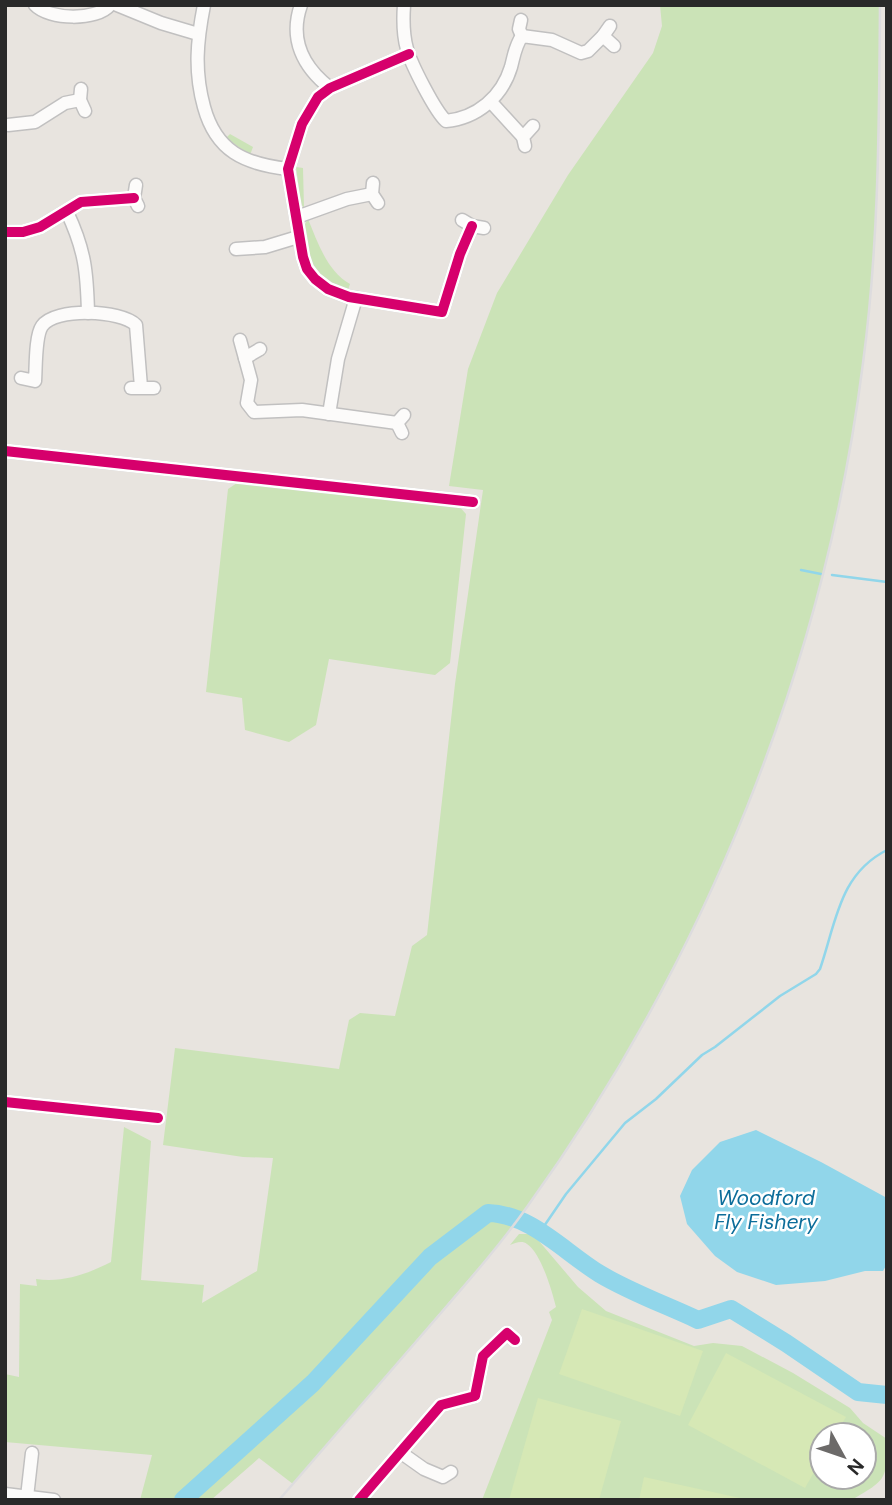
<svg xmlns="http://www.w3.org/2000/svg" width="892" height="1505" font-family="'DM Sans',sans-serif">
<rect width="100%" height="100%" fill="#e8e4df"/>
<g fill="#cbe3b7" fill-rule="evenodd">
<path d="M660 5H879C881 125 879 245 863 363 823 680 691 991 499 1244L293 1484 259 1458 211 1500H140L152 1455 5 1442V1374L19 1377 20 1284 37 1286 36 1279C63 1283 87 1274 111 1262L124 1127 151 1141 141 1280 204 1285 202 1303 257 1271 273 1158 243 1157 163 1145 175 1048 339 1069 349 1020 360 1013 395 1016 412 946 427 935 455 684 483 490 449 486 468 369 497 293 568 175 653 53 662 26Z"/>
<path d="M230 134 253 147 250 155 226 138Z"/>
<path d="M296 167 303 168 304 208 301 204Z"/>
<path d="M308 219C318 243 327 271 350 284L348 290C311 277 310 261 304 226Z"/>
<path d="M237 483 458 505 466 514 450 663 435 675 329 659 316 725 289 742 245 730 242 698 206 692 228 489Z"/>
<path d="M519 1234H533L578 1287 606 1311 694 1346 713 1343 742 1346 793 1373 850 1408 863 1423 887 1439C887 1480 887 1479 852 1500H482L552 1320 549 1312 556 1307C552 1291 541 1253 527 1244 522 1240 515 1243 510 1245ZM822 1435H864V1477H822Z"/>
</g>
<g fill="#d6e8b5">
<path d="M582 1309 703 1351 680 1416 559 1374Z"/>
<path d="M726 1353 846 1417 835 1435H822V1458L805 1488 688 1425Z"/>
<path d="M538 1398 621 1421 599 1500H509Z"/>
<path d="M644 1477 749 1500H639Z"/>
</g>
<path fill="#91d6ea" d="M756 1130 821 1162 887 1198V1264L883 1271H865L825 1281 776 1285 737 1272 715 1256 687 1224 680 1196 692 1170 720 1142Z"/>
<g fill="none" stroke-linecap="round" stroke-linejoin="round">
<g stroke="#91d6ea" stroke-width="2.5">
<path d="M801 570 821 574"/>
<path d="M832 575 887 582"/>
<path d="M540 1232 566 1194 625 1123 656 1099 702 1055 715 1047 780 996 816 974 820 969C836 923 839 874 887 850"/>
</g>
<path stroke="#91d6ea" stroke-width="18" d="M183 1500 313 1383 430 1257 488 1213C531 1214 564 1252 600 1274 630 1292 666 1305 698 1320L731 1309 786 1343 858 1392 887 1395"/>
<defs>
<g id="minor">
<path d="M35 5C49 20 97 21 110 5"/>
<path d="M117 5 161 23 198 34"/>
<path d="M204 5C197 41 194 71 204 107 216 151 244 164 288 169"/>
<path d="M301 5C289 39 303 67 330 88"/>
<path d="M404 5C403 19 403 35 407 49 411 64 435 111 446 121 477 118 502 97 511 67 514 56 515 46 522 36L552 40 581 53 588 51 603 36"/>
<path d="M521 20 519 29 522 36"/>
<path d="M610 26 603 36 614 46"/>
<path d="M409 54 330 88 318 97 302 124 288 169 303 257 307 269 315 279 328 289 349 297 442 312 460 254 472 226"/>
<path d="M81 89 80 100 85 111"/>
<path d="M491 102 523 137"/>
<path d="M8 125 35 122 65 103 80 100"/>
<path d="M525 146 523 137 533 126"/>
<path d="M373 183 372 194 378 203"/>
<path d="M136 185 134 198 138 206"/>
<path d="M67 212C85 250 87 272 88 313"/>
<path d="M297 217 347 199 372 194"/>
<path d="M462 220 472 226 484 228"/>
<path d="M5 232H23L40 227 81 202 134 198"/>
<path d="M236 249 265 247 298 237"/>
<path d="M240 340 251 380 247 403 254 412 302 410 397 423"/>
<path d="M245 358 260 349"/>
<path d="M21 378 35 381C36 368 35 336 42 326 55 307 121 310 136 325L141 387"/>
<path d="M131 388H154"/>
<path d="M329 414 338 359 356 298"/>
<path d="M402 433 397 423 404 415"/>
<path d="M5 451 473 502"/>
<path d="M5 1102 158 1118"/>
<path d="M400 1452 424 1469 443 1477 451 1472"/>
<path d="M5 1494 54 1500"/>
<path d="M27 1497 32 1453"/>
<path d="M359 1500 441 1405 475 1396 483 1356 507 1333 515 1340"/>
</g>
</defs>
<use href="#minor" stroke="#c1c0c0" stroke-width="15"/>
<use href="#minor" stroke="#fcfbfa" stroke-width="12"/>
<path stroke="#dddcde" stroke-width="2.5" d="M279 1500C327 1445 374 1390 421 1336 457 1294 495 1252 527 1207 705 960 825 665 863 363 879 244 879 125 880 5"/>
<defs>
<g id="cycleway">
<path d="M409 54 330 88 318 97 302 124 288 169 303 257 307 269 315 279 328 289 349 297 442 312 460 254 472 226"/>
<path d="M5 232H23L40 227 81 202 134 198"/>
<path d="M5 451 473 502"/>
<path d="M5 1102 158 1118"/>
<path d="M359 1500 441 1405 475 1396 483 1356 507 1333 515 1340"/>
</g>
</defs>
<use href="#cycleway" stroke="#fff" stroke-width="15"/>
<use href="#cycleway" stroke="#d6006c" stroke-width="10"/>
</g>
<g text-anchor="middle" stroke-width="5" stroke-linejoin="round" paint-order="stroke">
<g font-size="21" font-style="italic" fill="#0c6d9a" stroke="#fff">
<text x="766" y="1205">Woodford<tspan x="766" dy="24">Fly Fishery</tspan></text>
</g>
</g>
<rect width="892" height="1505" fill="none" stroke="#292929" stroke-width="14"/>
<g transform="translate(843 1456) rotate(130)"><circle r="33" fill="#ffffff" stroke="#a9a9a9" stroke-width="2"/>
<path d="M0-5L12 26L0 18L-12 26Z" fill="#6c6a69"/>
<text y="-10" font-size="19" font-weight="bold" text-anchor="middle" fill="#292929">N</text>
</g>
</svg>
